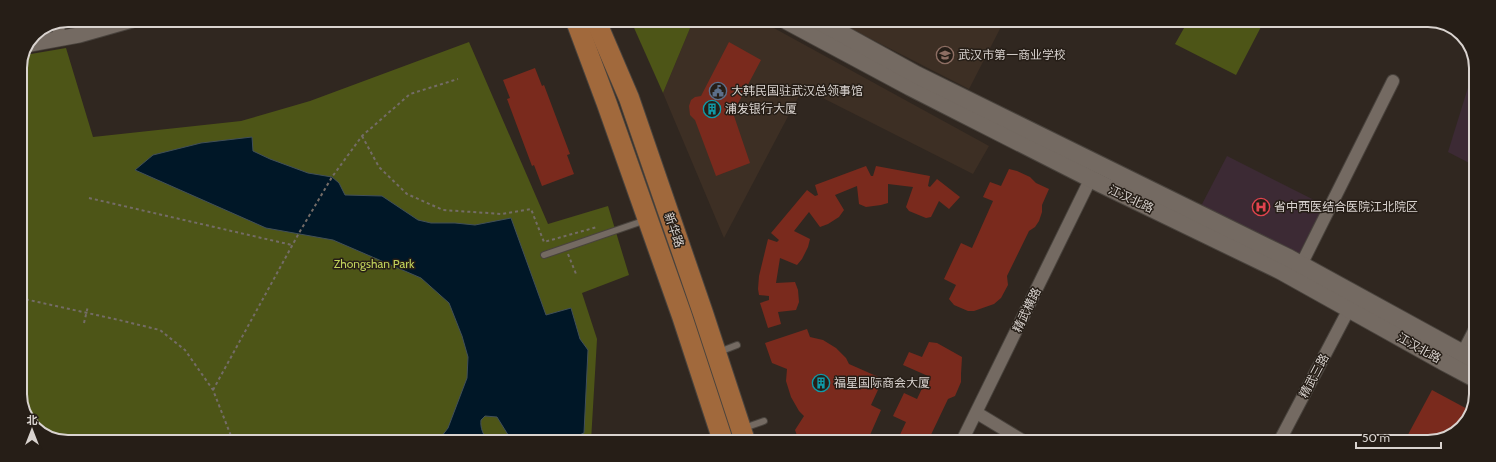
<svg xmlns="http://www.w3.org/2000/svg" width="1496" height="462" font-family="Cabin,'Noto Sans SC',sans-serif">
<rect width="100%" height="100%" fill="#302720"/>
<g fill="#3d2f24">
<path d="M693 21H761L989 146 973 174 803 88 724 238 663 93Z"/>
<path d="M836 21H1004L969 89Z"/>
</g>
<g fill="#3c2a34">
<path d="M1475 65H1476L1475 166 1448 152Z"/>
<path d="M1227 156 1324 205 1295 262 1199 210Z"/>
</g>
<g fill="#4d5517">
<path d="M631 21H693L663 93Z"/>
<path d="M1188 21H1265L1263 23 1236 75 1175 44Z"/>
<path d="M469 42 548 224 608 206 629 275 582 293 597 339 591 441 55 440 30 423 20 398V68L25 55 66 48 93 137 241 121 310 101Z"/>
</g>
<path fill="#001727" stroke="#414f59" d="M252 137 253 151 270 159 308 173 332 177 339 183 345 195 382 196 418 220 431 223H455L475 225 511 218 546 315 571 308 580 339 588 350 584 433 566 441H509L510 438 497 417 485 416 481 420C480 427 483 436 489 441H438L448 428 467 378 468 357 462 336 449 303 421 278 333 240 266 228 135 170 153 155 201 143Z"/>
<g fill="#7a2a1d">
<path d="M476 21H510L511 24 500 28 499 24 487 28 486 23 478 26Z"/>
<path d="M729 42 761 60 733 113 750 163 716 176 695 120 690 115 689 106 691 100 695 97 701 96Z"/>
<path d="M535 68 542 86 544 85 570 154 567 155 574 174 542 186 534 165 532 166 507 99 510 98 503 80Z"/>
<path d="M866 166 871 176H873L876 166 930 176 928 186 930 187 937 179 960 197 949 209 939 201 931 217 926 218 909 211 906 207 913 187 888 184V203L881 205 866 207 859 204 857 186 835 195 844 210 839 217 828 224 820 227 809 212 794 231 810 239 808 247 802 259 797 265 780 258 776 283 795 282 798 290 799 302 796 310 778 312 781 324 768 328 760 303 769 300V296L759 295 758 289 759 276 768 239 777 242 779 240 771 233 807 190 815 196 818 195 815 185Z"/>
<path d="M1009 169 1017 171 1030 177 1036 183 1049 189 1042 205V212L1039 221 1035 227 1029 231 1007 276 1008 285 1001 298 994 304 974 311H968L954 305 949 299 956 285 944 279 961 243 972 248 993 201 983 197 990 182 1001 186Z"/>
<path d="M807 329 810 337 823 340 836 348 846 358 849 364 883 379 871 405 881 410 870 435 884 441H799L795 430 804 416 799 411 791 397 786 381 787 369 772 363 765 343Z"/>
<path d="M929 342 937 343 962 357 961 374V382L955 396 948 399 928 441H897L906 422 893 416 904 393 917 399 928 376 903 365 909 352 922 357Z"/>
<path d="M1432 390 1471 411 1457 432 1428 442H1404Z"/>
<path d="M93 434 95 440H73Z"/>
</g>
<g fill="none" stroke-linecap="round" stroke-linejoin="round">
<defs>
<g id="service">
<path d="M544 255 646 220"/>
<path d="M719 352 737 345"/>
<path d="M744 428 764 421"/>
</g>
<g id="minor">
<path d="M57 25 61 38"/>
<path d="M1301 265 1393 81"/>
<path d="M1462 354 1475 329"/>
<path d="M977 413 1025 442"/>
<path d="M962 441 1091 178"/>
<path d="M1279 442 1349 309"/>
</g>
<path id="tertiary" d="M30 44 79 35 132 20"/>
<g id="secondary">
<path d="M787 21 910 87 1101 184 1281 271 1444 362 1474 378"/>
<path d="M819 21 917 75 1289 258 1475 360"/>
</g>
<g id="primary">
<path d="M576 21 607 104 682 316 723 441"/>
<path d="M596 21 629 98 703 313 745 441"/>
</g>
</defs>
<use href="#service" stroke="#49433d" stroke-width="8"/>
<use href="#minor" stroke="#49433d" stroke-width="14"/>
<use href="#tertiary" stroke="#49433d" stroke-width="17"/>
<use href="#secondary" stroke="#49433d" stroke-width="19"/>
<use href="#primary" stroke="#49433d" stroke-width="22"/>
<g stroke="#746c67" stroke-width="2" stroke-dasharray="3 3" stroke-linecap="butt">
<path d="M362 136 379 167 407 194 443 210 502 214 531 209 544 242 597 227"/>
<path d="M89 198 292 245"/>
<path d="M568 254 576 274"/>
<path d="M20 298 119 320 160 330 185 350 213 390 233 441"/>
<path d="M84 323 88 306"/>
<path d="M213 390 299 233 332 177 362 136 410 94 458 79"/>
</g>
<use href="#service" stroke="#746a62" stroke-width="6"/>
<use href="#minor" stroke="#746a62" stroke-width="12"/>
<use href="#tertiary" stroke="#746a62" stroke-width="15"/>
<use href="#secondary" stroke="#746a62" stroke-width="17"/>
<use href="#primary" stroke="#a1693c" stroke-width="20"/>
</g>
<defs>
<symbol id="school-ring" viewBox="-11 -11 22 22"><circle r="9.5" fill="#261e17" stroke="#8d6e63" stroke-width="1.5"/><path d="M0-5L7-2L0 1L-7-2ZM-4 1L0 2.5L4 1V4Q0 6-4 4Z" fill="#8d6e63"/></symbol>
<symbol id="civic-ring" viewBox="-11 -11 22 22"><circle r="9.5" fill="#261e17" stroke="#5c6f8a" stroke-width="1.5"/><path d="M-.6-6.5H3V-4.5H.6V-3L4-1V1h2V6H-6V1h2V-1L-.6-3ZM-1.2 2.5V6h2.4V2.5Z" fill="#5c6f8a"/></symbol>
<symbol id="building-ring" viewBox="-11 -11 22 22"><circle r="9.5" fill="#261e17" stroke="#0f9aa8" stroke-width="1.5"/><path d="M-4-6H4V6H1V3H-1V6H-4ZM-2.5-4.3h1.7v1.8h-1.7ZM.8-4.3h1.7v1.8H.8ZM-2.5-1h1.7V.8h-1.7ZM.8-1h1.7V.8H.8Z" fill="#0f9aa8"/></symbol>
<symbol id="hospital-ring" viewBox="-11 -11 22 22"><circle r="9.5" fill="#261e17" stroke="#e0444e" stroke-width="1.5"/><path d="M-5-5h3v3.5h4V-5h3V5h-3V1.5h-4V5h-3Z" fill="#e0444e"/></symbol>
</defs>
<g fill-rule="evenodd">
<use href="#school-ring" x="935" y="45" width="20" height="20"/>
<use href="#civic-ring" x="708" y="81" width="20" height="20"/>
<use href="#building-ring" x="702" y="99" width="20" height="20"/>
<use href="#hospital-ring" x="1251" y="197" width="20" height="20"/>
<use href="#building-ring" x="811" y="373" width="20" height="20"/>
</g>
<g text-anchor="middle" stroke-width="3" stroke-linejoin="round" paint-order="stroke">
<g font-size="12" fill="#d9d3cf" stroke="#261e17" text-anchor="start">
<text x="958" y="59">武汉市第一商业学校</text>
<text x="731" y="95">大韩民国驻武汉总领事馆</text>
<text x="725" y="113">浦发银行大厦</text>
<text x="1274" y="211">省中西医结合医院江北院区</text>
<text x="834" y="387">福星国际商会大厦</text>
</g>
<g font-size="12" fill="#d9d3cf" stroke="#261e17">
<text transform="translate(1131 199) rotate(25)" y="4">江汉北路</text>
<text transform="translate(674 230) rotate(71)" y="4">新华路</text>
<text transform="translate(1027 310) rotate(-64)" y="4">精武横路</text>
<text transform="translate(1419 348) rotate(29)" y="4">江汉北路</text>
<text transform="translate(1314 376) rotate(-62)" y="4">精武三路</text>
</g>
<g font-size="12" fill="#bfd05a" stroke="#261e17">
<text x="374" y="268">Zhongshan Park</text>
</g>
</g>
<path d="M0 0H1496V462H0ZM68 27H1428A41 41 0 0 1 1469 68V394A41 41 0 0 1 1428 435H68A41 41 0 0 1 27 394V68A41 41 0 0 1 68 27Z" fill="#261e17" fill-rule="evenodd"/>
<path fill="none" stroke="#d9d3cf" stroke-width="2" d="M68 27H1428A41 41 0 0 1 1469 68V394A41 41 0 0 1 1428 435H68A41 41 0 0 1 27 394V68A41 41 0 0 1 68 27Z"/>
<g transform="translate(32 430)" stroke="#261e17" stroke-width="3" paint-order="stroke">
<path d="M0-3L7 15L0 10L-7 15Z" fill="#d9d3cf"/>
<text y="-6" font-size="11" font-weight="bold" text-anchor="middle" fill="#d9d3cf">北</text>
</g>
<path d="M1356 442v6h85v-6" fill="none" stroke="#d9d3cf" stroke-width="2"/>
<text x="1362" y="442" font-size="12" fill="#d9d3cf" stroke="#261e17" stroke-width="3" paint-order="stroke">50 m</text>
</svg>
